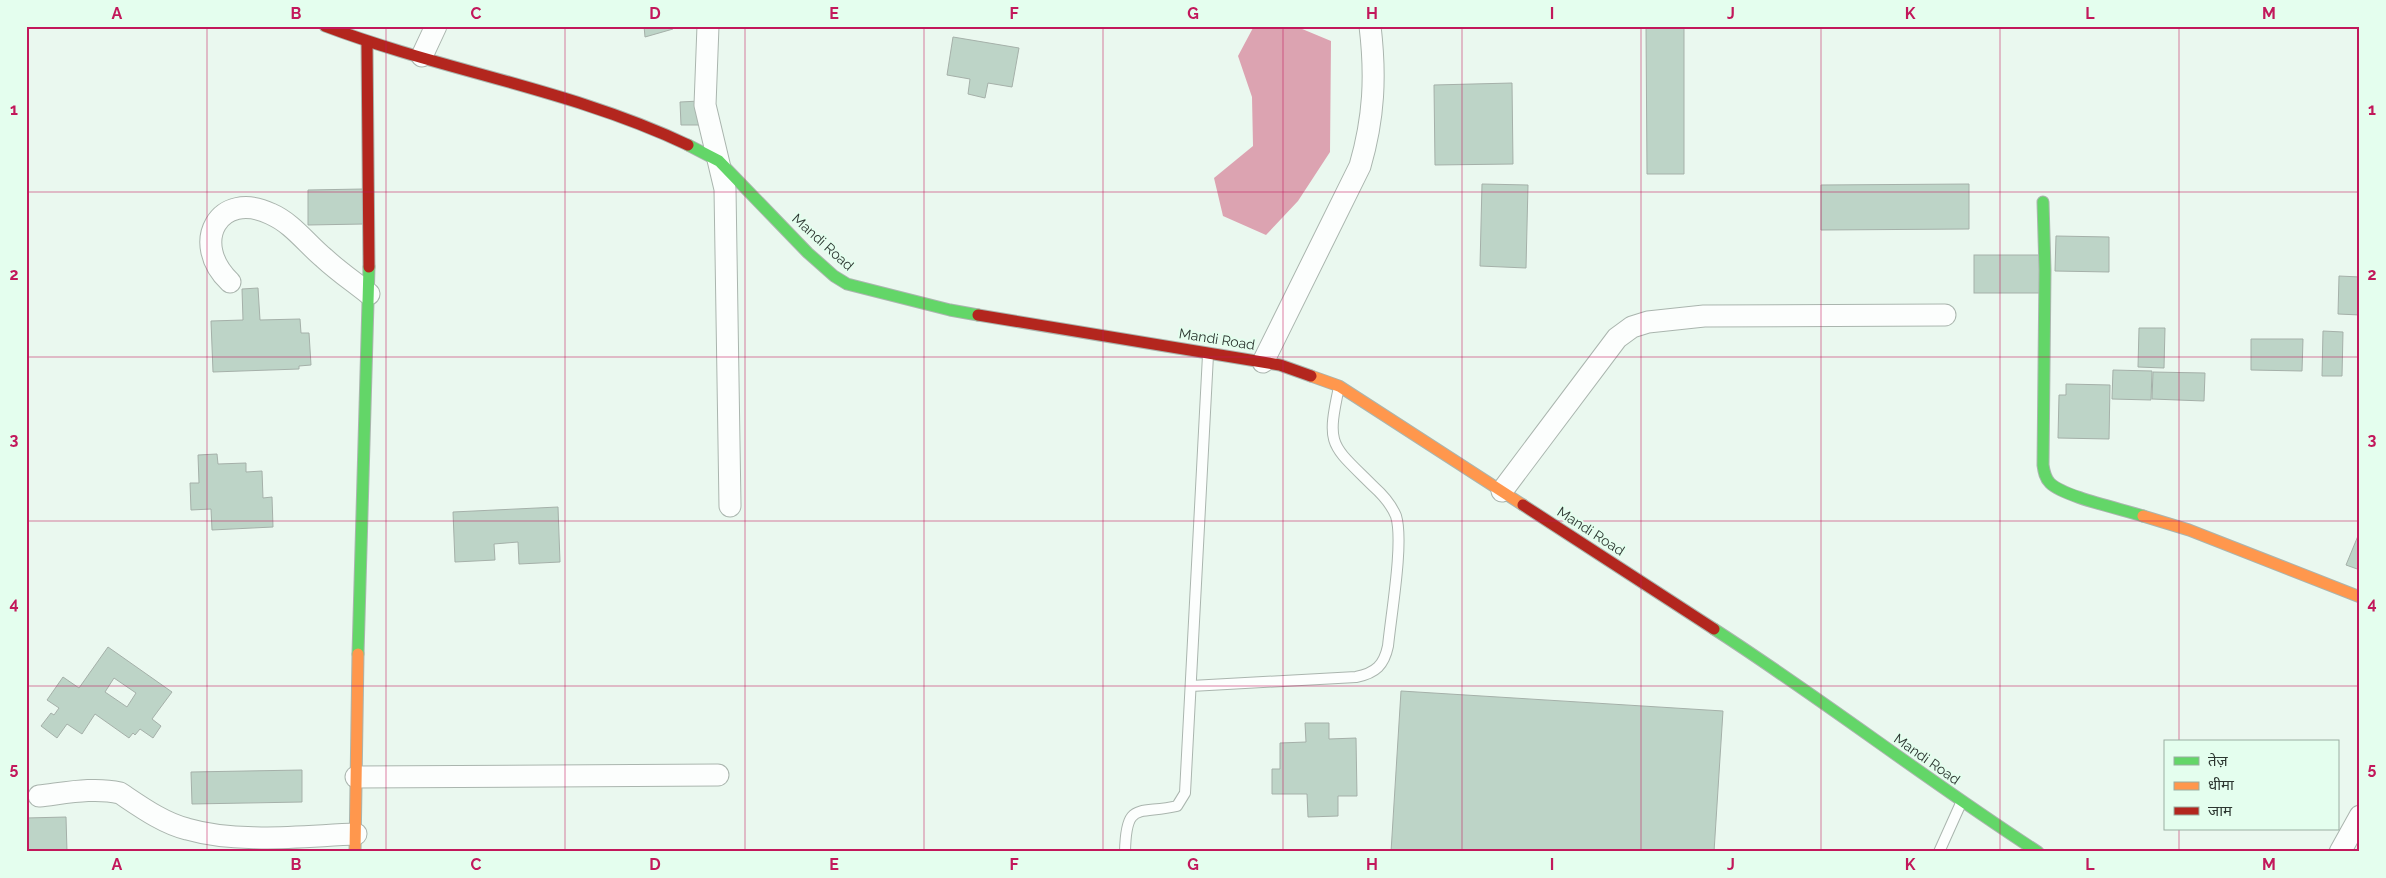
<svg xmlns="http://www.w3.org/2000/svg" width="2386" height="878" font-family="Raleway,'Noto Sans Devanagari',sans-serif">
<rect width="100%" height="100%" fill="#eaf8ef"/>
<path fill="#dca3b1" d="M1254 26H1295L1331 41 1330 152 1298 201 1266 235 1223 216 1214 178 1253 146 1252 97 1238 56Z"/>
<g fill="#bdd4c7" stroke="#a5b0a9" fill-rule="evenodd">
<path d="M644 26H672L673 29 645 37Z"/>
<path d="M1646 26H1684V174H1647Z"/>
<path d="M953 37 1019 48 1012 87 988 83 985 98 968 94 970 79 947 75Z"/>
<path d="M1512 83 1513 164 1435 165 1434 85Z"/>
<path d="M700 101 701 125H681L680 102Z"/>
<path d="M1482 184 1528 185 1526 268 1480 266Z"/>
<path d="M1969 184V229L1821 230V185Z"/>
<path d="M363 189 364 224 308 225V190Z"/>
<path d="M2056 236 2109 237V272L2055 271Z"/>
<rect x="1974" y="255" width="67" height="38"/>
<path d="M2339 276 2360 277V315L2338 314Z"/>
<path d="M258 288 260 320 300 319 301 333H309L311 365 299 366V369L213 372 211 321 243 320 242 289Z"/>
<path d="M2139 328H2165L2164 368 2138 367Z"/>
<path d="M2323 331 2343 332 2342 376H2322Z"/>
<path d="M2358 337H2360V377H2359Z"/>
<path d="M2251 339H2303L2302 371 2251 370Z"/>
<path d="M2113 370 2152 371 2151 400 2112 399Z"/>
<path d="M2153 372 2205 373 2204 401 2152 399Z"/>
<path d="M2066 384 2110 385 2109 439 2058 438 2059 395H2066Z"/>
<path d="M217 454 218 464 246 463V472L262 471 263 498 272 497 273 527 212 530 211 509 191 510 190 483H199L198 455Z"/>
<path d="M558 507 560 562 519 564 518 542 494 544 495 560 455 562 453 512Z"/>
<path d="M2360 531V570L2346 565Z"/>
<path d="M108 647 172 692 152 719 161 726 153 738 140 729 135 735 133 733 129 738 95 714 82 734 67 724 57 738 41 726 51 713 54 715 59 708 47 700 63 677 79 688ZM114 678 136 693 127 707 105 692Z"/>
<path d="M1401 691 1723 711 1714 852H1391Z"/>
<path d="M1305 723H1329V739L1356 738 1357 796H1338V816L1308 817 1307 794H1272V769H1280V743L1306 742Z"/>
<path d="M302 770V802L192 804 191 772Z"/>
<path d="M66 817 67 852H26V818Z"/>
</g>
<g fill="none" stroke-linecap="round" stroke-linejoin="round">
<defs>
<g id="lane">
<path d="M1191 686 1356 677C1376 673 1384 665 1388 646 1391 615 1404 542 1396 516 1391 504 1382 494 1373 486 1331 444 1326 447 1339 387"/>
<path d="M1125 852C1126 800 1138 815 1177 806L1185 793 1208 355"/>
<path d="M1939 852 1961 803"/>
</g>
<g id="street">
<path d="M708 26 705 105 725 189 730 506"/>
<path d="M422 56 436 26"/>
<path d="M230 282C189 243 219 189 271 214 292 223 307 244 324 258 338 271 354 282 369 294"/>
<path d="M1263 362 1360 166C1374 118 1376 76 1370 26"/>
<path d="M1502 491 1617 338 1632 327 1648 322 1704 316 1945 315"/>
<path d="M356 777 718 775"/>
<path d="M39 796C66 793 94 787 120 793 141 807 163 823 187 829 239 844 302 836 356 834"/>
<path d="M2340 852 2360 816"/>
</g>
<g id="fast">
<path d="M688 145 719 161 808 253 834 276 847 284 950 310 978 315"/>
<path d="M2043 202 2045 270 2043 465C2044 472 2045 478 2050 483 2064 497 2122 509 2143 516"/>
<path d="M1714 629C1824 700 1928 781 2038 852"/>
<path d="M358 654 369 267"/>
</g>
<g id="slow">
<path d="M1311 376 1339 386 1523 505"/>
<path d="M2143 516 2189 530 2360 597"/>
<path d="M355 852 358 654"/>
</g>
<g id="jam">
<path d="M325 26C444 71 573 90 688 145"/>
<path d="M367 42 369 267"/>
<path d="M978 315 1280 365 1311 376"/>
<path d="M1523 505 1714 629"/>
</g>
</defs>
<use href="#lane" stroke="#aab5ae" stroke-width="12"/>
<use href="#street" stroke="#aab5ae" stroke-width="23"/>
<use href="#fast" stroke="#aab5ae" stroke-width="13"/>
<use href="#slow" stroke="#aab5ae" stroke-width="13"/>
<use href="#jam" stroke="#aab5ae" stroke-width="13"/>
<use href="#lane" stroke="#fcfefd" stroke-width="10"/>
<use href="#street" stroke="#fcfefd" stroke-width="21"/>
<use href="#fast" stroke="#63d668" stroke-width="11"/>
<use href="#slow" stroke="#ff974d" stroke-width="11"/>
<use href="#jam" stroke="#b3261e" stroke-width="11"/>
</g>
<path fill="none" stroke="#c2185b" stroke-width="1" stroke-opacity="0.55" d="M207 26V852M386 26V852M565 26V852M745 26V852M924 26V852M1103 26V852M1283 26V852M1462 26V852M1641 26V852M1821 26V852M2000 26V852M2179 26V742M26 192H2360M26 357H2360M26 521H2360M26 686H2360M2179 829V852"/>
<g text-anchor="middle" stroke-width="4" stroke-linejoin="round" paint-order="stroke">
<g font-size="14" fill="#2c3630" stroke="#e4feee">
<text transform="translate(823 242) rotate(42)" y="5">Mandi Road</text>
<text transform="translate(1217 339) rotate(9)" y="5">Mandi Road</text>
<text transform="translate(1591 531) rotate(33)" y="5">Mandi Road</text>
<text transform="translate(1927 759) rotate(35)" y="5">Mandi Road</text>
</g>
</g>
<rect width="2386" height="878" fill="none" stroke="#e4feee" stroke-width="55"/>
<rect x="2164" y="740" width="175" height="90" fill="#e4feee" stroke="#9aaea2"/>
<rect x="2174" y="757" width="25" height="8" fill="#63d668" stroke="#9aaea2"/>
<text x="2208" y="766" font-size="15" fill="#2c3630">तेज़</text>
<rect x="2174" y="782" width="25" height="8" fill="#ff974d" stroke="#9aaea2"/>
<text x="2208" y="790" font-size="15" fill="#2c3630">धीमा</text>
<rect x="2174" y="807" width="25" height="8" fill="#b3261e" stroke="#9aaea2"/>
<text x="2208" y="816" font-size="15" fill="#2c3630">जाम</text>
<rect x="28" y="28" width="2330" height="822" fill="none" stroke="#c2185b" stroke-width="2"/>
<g font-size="16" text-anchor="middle" font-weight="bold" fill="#c2185b">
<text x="117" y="19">A</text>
<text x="296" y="19">B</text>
<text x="476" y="19">C</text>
<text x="655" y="19">D</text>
<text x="834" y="19">E</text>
<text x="1014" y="19">F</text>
<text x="1193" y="19">G</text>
<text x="1372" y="19">H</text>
<text x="1552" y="19">I</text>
<text x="1731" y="19">J</text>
<text x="1910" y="19">K</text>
<text x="2090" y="19">L</text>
<text x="2269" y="19">M</text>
<text x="14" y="115">1</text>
<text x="2372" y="115">1</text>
<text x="14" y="280">2</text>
<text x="2372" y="280">2</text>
<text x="14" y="445">3</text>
<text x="2372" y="445">3</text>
<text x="14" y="609">4</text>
<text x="2372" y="609">4</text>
<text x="14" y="774">5</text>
<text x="2372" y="774">5</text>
<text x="117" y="870">A</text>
<text x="296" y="870">B</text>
<text x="476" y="870">C</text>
<text x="655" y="870">D</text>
<text x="834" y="870">E</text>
<text x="1014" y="870">F</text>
<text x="1193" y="870">G</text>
<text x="1372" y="870">H</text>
<text x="1552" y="870">I</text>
<text x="1731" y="870">J</text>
<text x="1910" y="870">K</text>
<text x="2090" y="870">L</text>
<text x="2269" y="870">M</text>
</g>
</svg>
